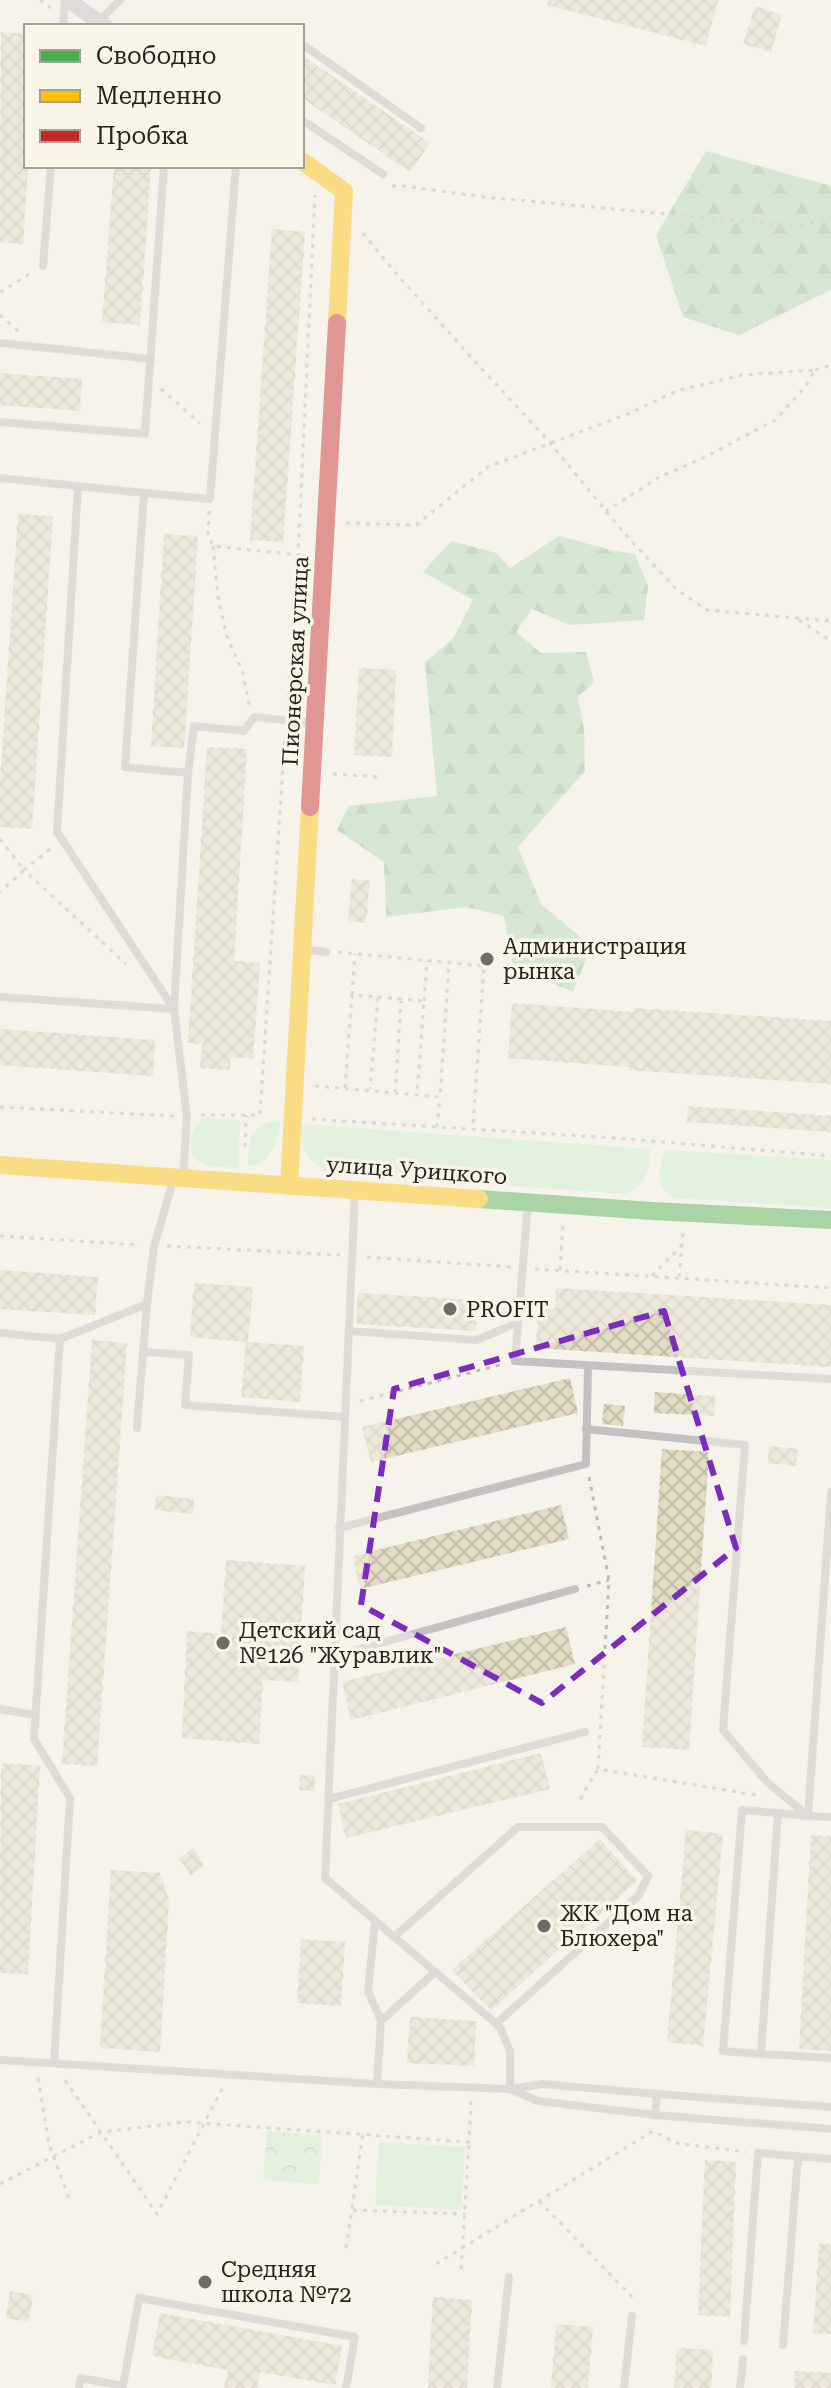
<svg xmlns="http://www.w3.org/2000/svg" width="831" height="2388" font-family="'Roboto Serif',serif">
<defs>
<pattern id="forest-firs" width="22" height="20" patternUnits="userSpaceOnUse" patternTransform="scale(2)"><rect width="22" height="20" fill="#b0dbb1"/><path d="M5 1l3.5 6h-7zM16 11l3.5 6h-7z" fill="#97bc98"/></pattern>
<pattern id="park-crowns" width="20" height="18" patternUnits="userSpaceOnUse" patternTransform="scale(2)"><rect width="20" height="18" fill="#caf2cb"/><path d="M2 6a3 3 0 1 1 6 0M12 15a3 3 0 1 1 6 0" fill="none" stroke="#adcfae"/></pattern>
<pattern id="building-cross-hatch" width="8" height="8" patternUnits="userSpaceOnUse" patternTransform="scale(2)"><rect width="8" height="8" fill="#e2dbc3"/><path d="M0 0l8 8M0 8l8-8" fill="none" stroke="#c2bca7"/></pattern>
</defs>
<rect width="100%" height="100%" fill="#f5f3eb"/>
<g fill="#caf2cb">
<path d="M203 1118 240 1120 238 1168C220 1166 191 1170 190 1146 190 1134 195 1126 203 1118Z"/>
<path d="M272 1121 280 1122C280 1139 267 1168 248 1166 249 1142 246 1131 272 1121Z"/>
<path d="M300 1124 650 1149C649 1172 646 1183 626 1194L324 1172C305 1156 302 1149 300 1124Z"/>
<path d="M667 1150 831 1160V1208L675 1198C655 1191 656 1166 667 1150Z"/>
<path d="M379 2142 465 2147 461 2210 375 2205Z"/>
</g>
<g fill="url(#forest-firs)">
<path d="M706 151 831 186V290L739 335 683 317 656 235Z"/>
<path d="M559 536 610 550 635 554 648 586 644 620 569 625 532 609 516 632 541 653 586 652 594 682 578 697 584 729 585 771 518 847 541 904 591 946 573 992 513 967 504 916 466 907 386 917 384 862 337 830 349 806 437 796 425 662 453 639 473 600 423 572 451 541 496 553 510 568Z"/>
</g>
<path fill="url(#park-crowns)" d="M267 2131 322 2136 319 2184 263 2180Z"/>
<g fill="url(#building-cross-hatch)">
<path d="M548 0H718L706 46 547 5Z"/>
<path d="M755 6 782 15 771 52 743 44Z"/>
<path d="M1 32 26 34V166H28L23 244 0 242Z"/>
<path d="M302 55 430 143 410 172 302 98Z"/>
<path d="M114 166H151L140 325 102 322Z"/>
<path d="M272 229 305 232 283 542 250 540Z"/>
<path d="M0 373 82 379 80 411 0 405Z"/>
<path d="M18 514 53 516 32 829 0 827V782Z"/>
<path d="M164 534 198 536 184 748 151 746Z"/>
<path d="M359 668 396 670 392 757 354 755Z"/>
<path d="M207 747 247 749 234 961 260 963 253 1059 231 1057 230 1070 200 1068 202 1044 188 1043Z"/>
<path d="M352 879 370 881 366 923 348 921Z"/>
<path d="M512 1003 633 1012 634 1008 831 1021V1084L629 1070V1067L508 1058Z"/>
<path d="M0 1029 155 1040 153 1076 0 1065Z"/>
<path d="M688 1106 831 1116V1132L687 1122Z"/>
<path d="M0 1270 98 1277 95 1315 0 1309Z"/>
<path d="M194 1283 253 1287 248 1342 304 1346 300 1402 241 1397 246 1342 190 1337Z"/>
<path d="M556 1288 831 1305V1367L536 1348 538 1308H555Z"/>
<path d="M358 1293 478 1300 476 1331 356 1324Z"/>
<path d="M92 1340 127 1343 97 1766 62 1764Z"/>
<path d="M570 1378 578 1413 371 1462 362 1427Z"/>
<path d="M655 1392 715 1396 714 1416 654 1413Z"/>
<path d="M604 1404 625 1406 623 1426 602 1424Z"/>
<path d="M769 1446 798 1449 796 1466 768 1463Z"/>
<path d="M662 1449 709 1452 689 1750 642 1747Z"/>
<path d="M156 1495 194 1499 193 1514 154 1510Z"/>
<path d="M561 1505 569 1539 360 1589 352 1556Z"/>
<path d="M226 1560 305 1566 298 1682 263 1680 259 1744 182 1738 187 1631 221 1634Z"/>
<path d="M566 1627 575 1664 351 1720 342 1682Z"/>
<path d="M541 1753 550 1789 346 1838 338 1804Z"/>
<path d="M1 1763 40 1766 28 1974 0 1973Z"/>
<path d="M300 1775 315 1776 314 1791 299 1790Z"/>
<path d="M686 1830 723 1834 703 2046 667 2042Z"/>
<path d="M811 1835 831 1836V2051L799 2049Z"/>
<path d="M600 1839 637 1881 491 2010 452 1970Z"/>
<path d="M193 1848 204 1866 190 1875 179 1858Z"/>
<path d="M111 1870 160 1873 169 1901 160 2052 100 2048Z"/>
<path d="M301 1939 345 1942 341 2006 297 2003Z"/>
<path d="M410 2017 476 2021 474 2066 407 2063Z"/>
<path d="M705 2160 736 2162 730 2317 698 2315Z"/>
<path d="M819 2244H831V2334L813 2333Z"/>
<path d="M10 2291 33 2295 29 2322 6 2318Z"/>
<path d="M433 2297 472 2300 467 2388H428Z"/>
<path d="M160 2313 342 2346 335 2385 260 2372 257 2388H224L228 2370 152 2356Z"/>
<path d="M556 2324 593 2327 588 2388H551Z"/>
<path d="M677 2348 713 2350 711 2388H674Z"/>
<path d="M795 2371 831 2373V2388H794Z"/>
</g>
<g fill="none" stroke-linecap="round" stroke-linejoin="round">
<g stroke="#bcbbb8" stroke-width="3" stroke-dasharray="4 6" stroke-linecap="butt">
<path d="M40 0 51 8"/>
<path d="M392 186H403L484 197 798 226 831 218"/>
<path d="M363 233 394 271 471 357 546 438 625 534 676 589 707 610 831 621"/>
<path d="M0 292 31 273"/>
<path d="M0 315 18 331"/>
<path d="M815 370 831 365"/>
<path d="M161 389 200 423"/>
<path d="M209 511 208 534 213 546 300 555"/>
<path d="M346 523 416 525 488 467 630 413 676 391 742 375 815 370 806 386 775 420 707 456 658 478 606 511"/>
<path d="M213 546 218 596 226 634 243 673 249 705"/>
<path d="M799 620 831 641"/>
<path d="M287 707 298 556 315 195"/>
<path d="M333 774 381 777"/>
<path d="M0 839 24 870 0 892"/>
<path d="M50 849 24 870 126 964"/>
<path d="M338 952 484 966 473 1128"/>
<path d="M352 995 355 954"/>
<path d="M378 997 424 1001 417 1095"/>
<path d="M424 1001 427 961"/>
<path d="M315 1086 440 1097 449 962"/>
<path d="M345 1088 352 995 378 997 370 1089"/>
<path d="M395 1093 401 1001"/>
<path d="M0 1107 174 1116"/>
<path d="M201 1115H260L285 734"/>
<path d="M312 1119 614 1138 831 1156"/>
<path d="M437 1127 440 1097"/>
<path d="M245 1147 246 1115"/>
<path d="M0 1236 140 1245"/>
<path d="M167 1246 340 1255"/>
<path d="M367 1257 511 1267"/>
<path d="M535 1269 831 1288"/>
<path d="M560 1270 563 1226"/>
<path d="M652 1276 682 1245"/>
<path d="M679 1277 683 1233"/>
<path d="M360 1401 504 1364"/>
<path d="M589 1477 609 1580 598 1769 762 1796"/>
<path d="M587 1586 609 1580"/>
<path d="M580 1799 598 1769"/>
<path d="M38 2078 49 2144 69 2199"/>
<path d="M65 2080 157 2214 222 2089"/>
<path d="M0 2184 101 2132 186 2122 469 2142 471 2099"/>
<path d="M539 2201 634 2299"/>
<path d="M353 2210 465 2214"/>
<path d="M346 2248 363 2134"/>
<path d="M436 2264 653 2131 676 2143 746 2152"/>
<path d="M461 2269 469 2142"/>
</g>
<g stroke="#c4c2c0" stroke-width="8">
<path d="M99 21 120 0"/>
<path d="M63 26 65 0"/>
<path d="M302 44 421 128"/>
<path d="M302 120 383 174"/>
<path d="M43 266 51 166"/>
<path d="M0 343 151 359"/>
<path d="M0 422 145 434 164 166"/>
<path d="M0 478 144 493"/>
<path d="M188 773 194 726 244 731 254 717 314 723"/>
<path d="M303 949 326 952"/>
<path d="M0 997 174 1009 57 832 78 486"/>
<path d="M183 1177 187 1117 174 1009 188 773 125 767 144 493 210 499 236 166"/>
<path d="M355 1191 325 1878 500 2027 510 2051V2089L543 2084 657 2094"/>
<path d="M528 1203 515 1361 831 1379"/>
<path d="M349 1331 476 1340 518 1323"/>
<path d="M0 1333 60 1339"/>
<path d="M143 1352 147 1304"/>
<path d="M137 1428 143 1352 189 1355 185 1405 345 1417"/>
<path d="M586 1429 745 1445 723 1730 767 1782 808 1816"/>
<path d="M831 1492 808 1816 831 1817"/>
<path d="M339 1528 586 1464 588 1366"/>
<path d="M334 1656 575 1589"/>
<path d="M0 1709 35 1715"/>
<path d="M329 1799 585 1732"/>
<path d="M807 1816 778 1813 761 2054 831 2058"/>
<path d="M375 1921 368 1991 381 2021 377 2084"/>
<path d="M394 1937 518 1827H602L648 1876 639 1895 496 2024"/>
<path d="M381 2021 435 1972"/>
<path d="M761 2054 723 2051 742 1810 778 1813"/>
<path d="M0 2060 377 2084 510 2089 538 2101 655 2115 831 2129"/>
<path d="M54 2063 70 1798 34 1739 60 1339 147 1304 154 1246 174 1178"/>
<path d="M655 2115 657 2094 831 2107"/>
<path d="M744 2341 758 2153 831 2159"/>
<path d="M783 2345 798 2157"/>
<path d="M79 2388 81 2378 123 2386 139 2298 355 2337 346 2388"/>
<path d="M497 2388 509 2277"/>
<path d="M624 2388 632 2316"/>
<path d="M740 2388 743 2359"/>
</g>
<path stroke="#c4c2c0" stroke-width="16" d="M68 0 105 26"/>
<path stroke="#4caf50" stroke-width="18" d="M479 1199 652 1211 831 1220"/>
<g stroke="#ffc107" stroke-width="18">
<path d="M302 161 344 191 337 323"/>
<path d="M0 1165 479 1199"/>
<path d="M289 1186 310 807"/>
</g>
<path stroke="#c62828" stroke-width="18" d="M310 807 337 323"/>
</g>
<path d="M0 0H831V2388H0ZM664 1311 736 1548 542 1703 361 1605 394 1389Z" fill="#f5f3eb" fill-opacity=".55" fill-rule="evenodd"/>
<path fill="none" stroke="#7b2cbf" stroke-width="6" stroke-dasharray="16 10" stroke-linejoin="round" d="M664 1311 736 1548 542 1703 361 1605 394 1389Z"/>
<g fill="#6d6c66" stroke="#f9f5e7" stroke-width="3">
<circle cx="487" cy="959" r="8"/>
<circle cx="450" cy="1309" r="8"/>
<circle cx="223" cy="1643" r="8"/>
<circle cx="544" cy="1926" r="8"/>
<circle cx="205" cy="2282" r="8"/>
</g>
<g text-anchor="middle" stroke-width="7" stroke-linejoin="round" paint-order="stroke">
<g font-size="22" fill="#24231e" stroke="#f9f5e7">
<text transform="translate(295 661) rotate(-87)" y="8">Пионерская улица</text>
<text transform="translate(417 1170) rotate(4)" y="8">улица Урицкого</text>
</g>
<g font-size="22" fill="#24231e" stroke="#f9f5e7" text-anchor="start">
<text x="503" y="954">Администрация<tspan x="503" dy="25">рынка</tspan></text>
<text x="466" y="1317">PROFIT</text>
<text x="239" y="1638">Детский сад<tspan x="239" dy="25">№126 "Журавлик"</tspan></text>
<text x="560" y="1921">ЖК "Дом на<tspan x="560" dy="25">Блюхера"</tspan></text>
<text x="221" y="2277">Средняя<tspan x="221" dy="25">школа №72</tspan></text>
</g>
</g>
<rect x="24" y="24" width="280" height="144" fill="#f9f5e7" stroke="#a4a197" stroke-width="2"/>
<rect x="40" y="50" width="40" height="12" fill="#4caf50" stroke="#a4a197" stroke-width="2"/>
<text x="96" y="64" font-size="24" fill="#24231e">Свободно</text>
<rect x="40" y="90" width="40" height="12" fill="#ffc107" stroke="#a4a197" stroke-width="2"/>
<text x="96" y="104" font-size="24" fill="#24231e">Медленно</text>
<rect x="40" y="130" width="40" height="12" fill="#c62828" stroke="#a4a197" stroke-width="2"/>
<text x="96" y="144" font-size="24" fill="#24231e">Пробка</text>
</svg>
